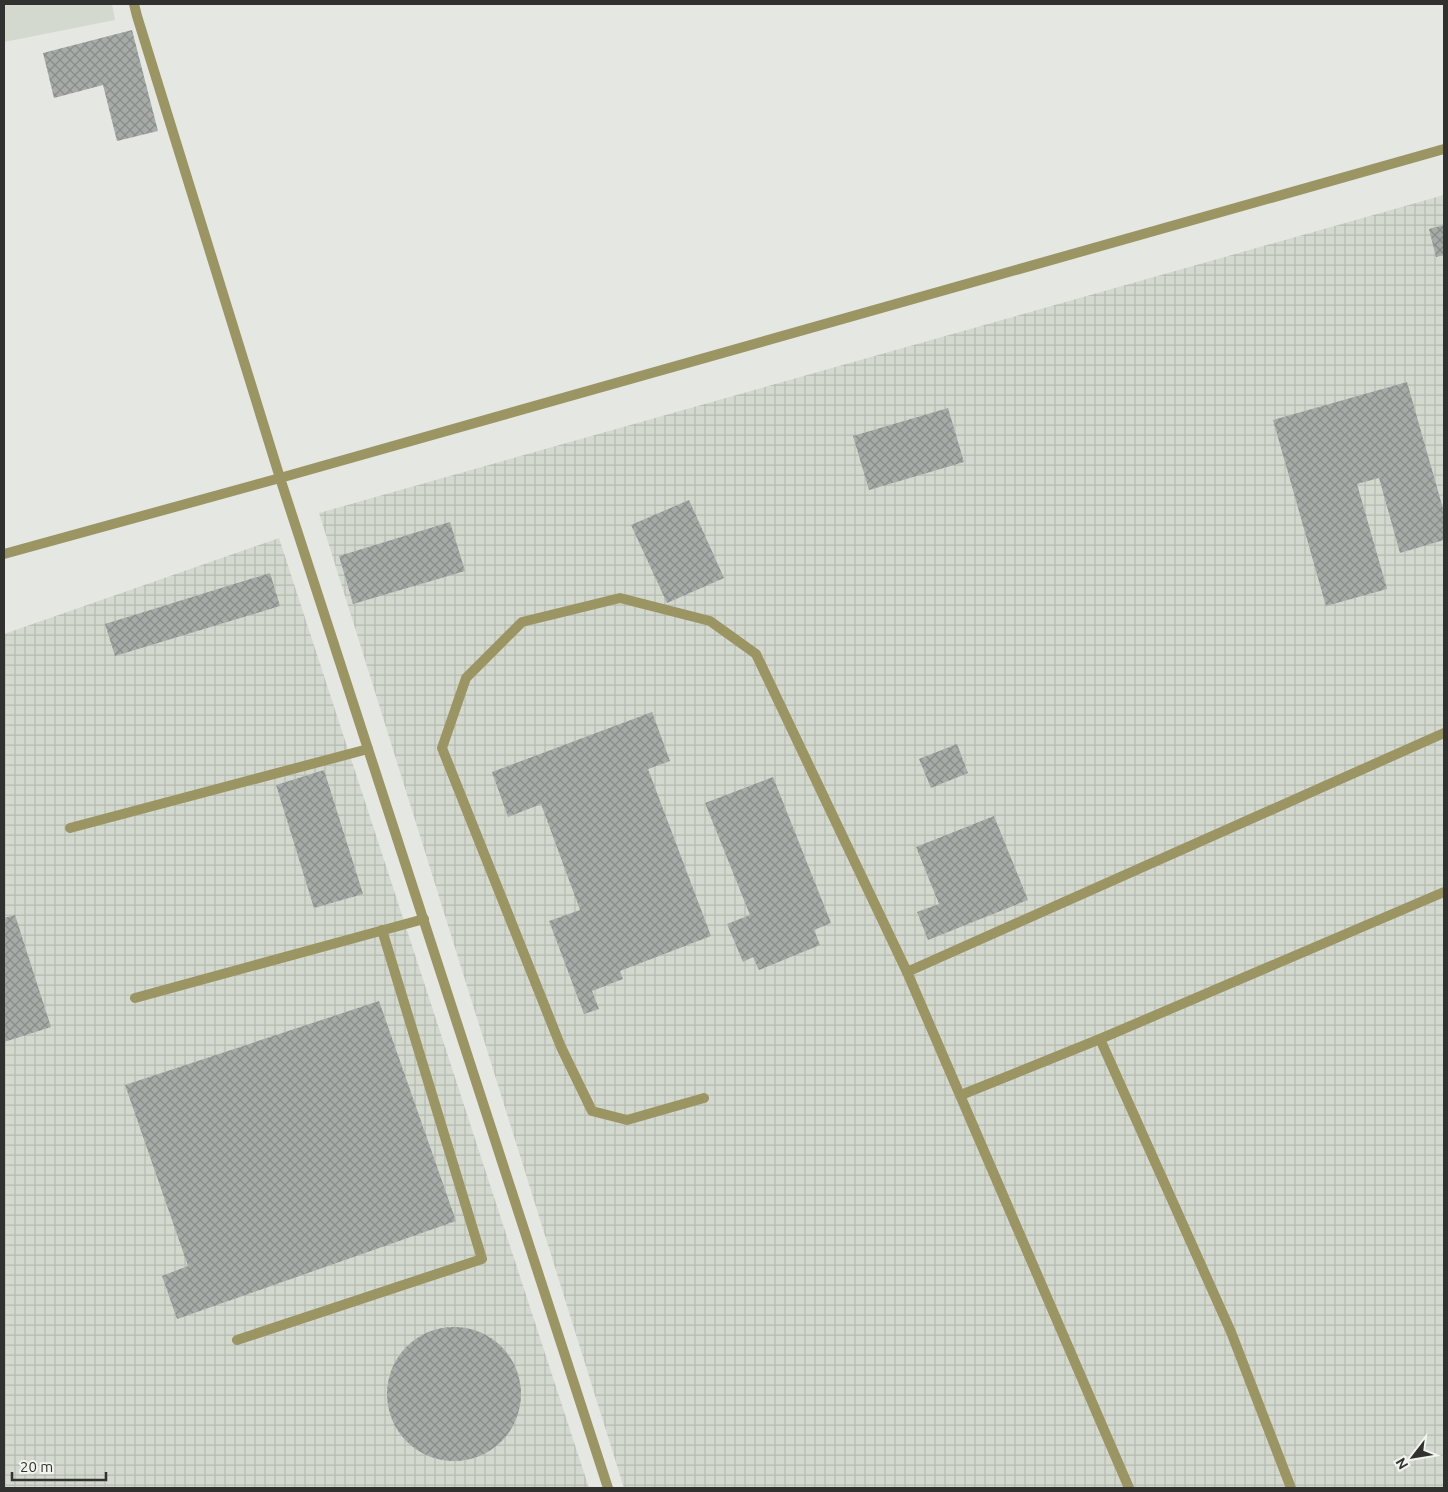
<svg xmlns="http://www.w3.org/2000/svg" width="1448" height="1492" font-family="Ubuntu,sans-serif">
<defs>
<pattern id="industrial-grid" width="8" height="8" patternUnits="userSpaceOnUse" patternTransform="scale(1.25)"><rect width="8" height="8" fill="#d4d9cf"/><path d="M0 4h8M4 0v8" fill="none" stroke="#b6bbb2"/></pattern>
<pattern id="building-cross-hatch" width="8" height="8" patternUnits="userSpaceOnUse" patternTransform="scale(1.25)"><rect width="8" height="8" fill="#a7aba8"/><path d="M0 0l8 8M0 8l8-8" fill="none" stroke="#898c89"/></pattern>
</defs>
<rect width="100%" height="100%" fill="#e5e7e3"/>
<path fill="#d4d9cf" d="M4 4H112L115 20 4 42Z"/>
<g fill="url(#industrial-grid)">
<path d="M1444 195V1488H624L319 513Z"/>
<path d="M279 538 589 1488H4V634Z"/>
</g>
<g fill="url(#building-cross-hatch)">
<path d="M132 30 158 131 117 141 103 85 54 98 43 53Z"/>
<path d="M1444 225V255L1436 257 1429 229Z"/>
<path d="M1407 382 1444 512V540L1400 553 1379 478 1357 484 1387 589 1326 606 1273 420Z"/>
<path d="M948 408 964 462 869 490 853 436Z"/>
<path d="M689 500 724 578 667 603 631 525Z"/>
<path d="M450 522 465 571 353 604 339 556Z"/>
<path d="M270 573 280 606 115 656 105 624Z"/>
<path d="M652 712 670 761 648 769 711 936 620 971 623 979 592 991 599 1009 584 1014 549 921 580 910 541 804 508 817 492 772Z"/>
<path d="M957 744 968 773 931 788 919 759Z"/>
<path d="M324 770 363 894 314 908 276 785Z"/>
<path d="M773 777 831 923 814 930 820 945 759 970 753 957 743 962 727 924 750 915 705 803Z"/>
<path d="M994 816 1028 900 928 940 917 912 939 904 916 847Z"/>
<path d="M15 915 51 1027 4 1042V918Z"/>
<path d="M379 1001 456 1221 177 1319 162 1276 188 1266 125 1085Z"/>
<circle cx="454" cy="1394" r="67"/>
</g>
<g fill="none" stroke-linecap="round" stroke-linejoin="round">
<g stroke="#9b9563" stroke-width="10">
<path d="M4 554 280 478 137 16 134 4"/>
<path d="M70 828 368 749"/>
<path d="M907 972 1444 733"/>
<path d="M135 998 424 919"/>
<path d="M1100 1039 1231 1332 1291 1488"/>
<path d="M961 1095 1100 1039 1444 892"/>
<path d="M704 1098 627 1120 592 1111 561 1047 442 748 466 678 522 622 620 598 710 621 756 654 907 972 1129 1488"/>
<path d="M237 1340 482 1259 382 930"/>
</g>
<path stroke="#9b9563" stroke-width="10" d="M608 1488 280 478 1444 149"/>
</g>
<rect width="1448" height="1492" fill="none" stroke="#313130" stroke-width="10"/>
<g transform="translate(1413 1457) rotate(239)" stroke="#f2f4f0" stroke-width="4" paint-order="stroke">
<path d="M0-4L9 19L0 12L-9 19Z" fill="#313130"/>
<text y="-8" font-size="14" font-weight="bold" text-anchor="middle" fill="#313130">N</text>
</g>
<path d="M12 1472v8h94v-8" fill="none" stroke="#313130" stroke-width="2.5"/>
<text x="20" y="1472" font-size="15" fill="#313130" stroke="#f2f4f0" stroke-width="4" paint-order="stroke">20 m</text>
</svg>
